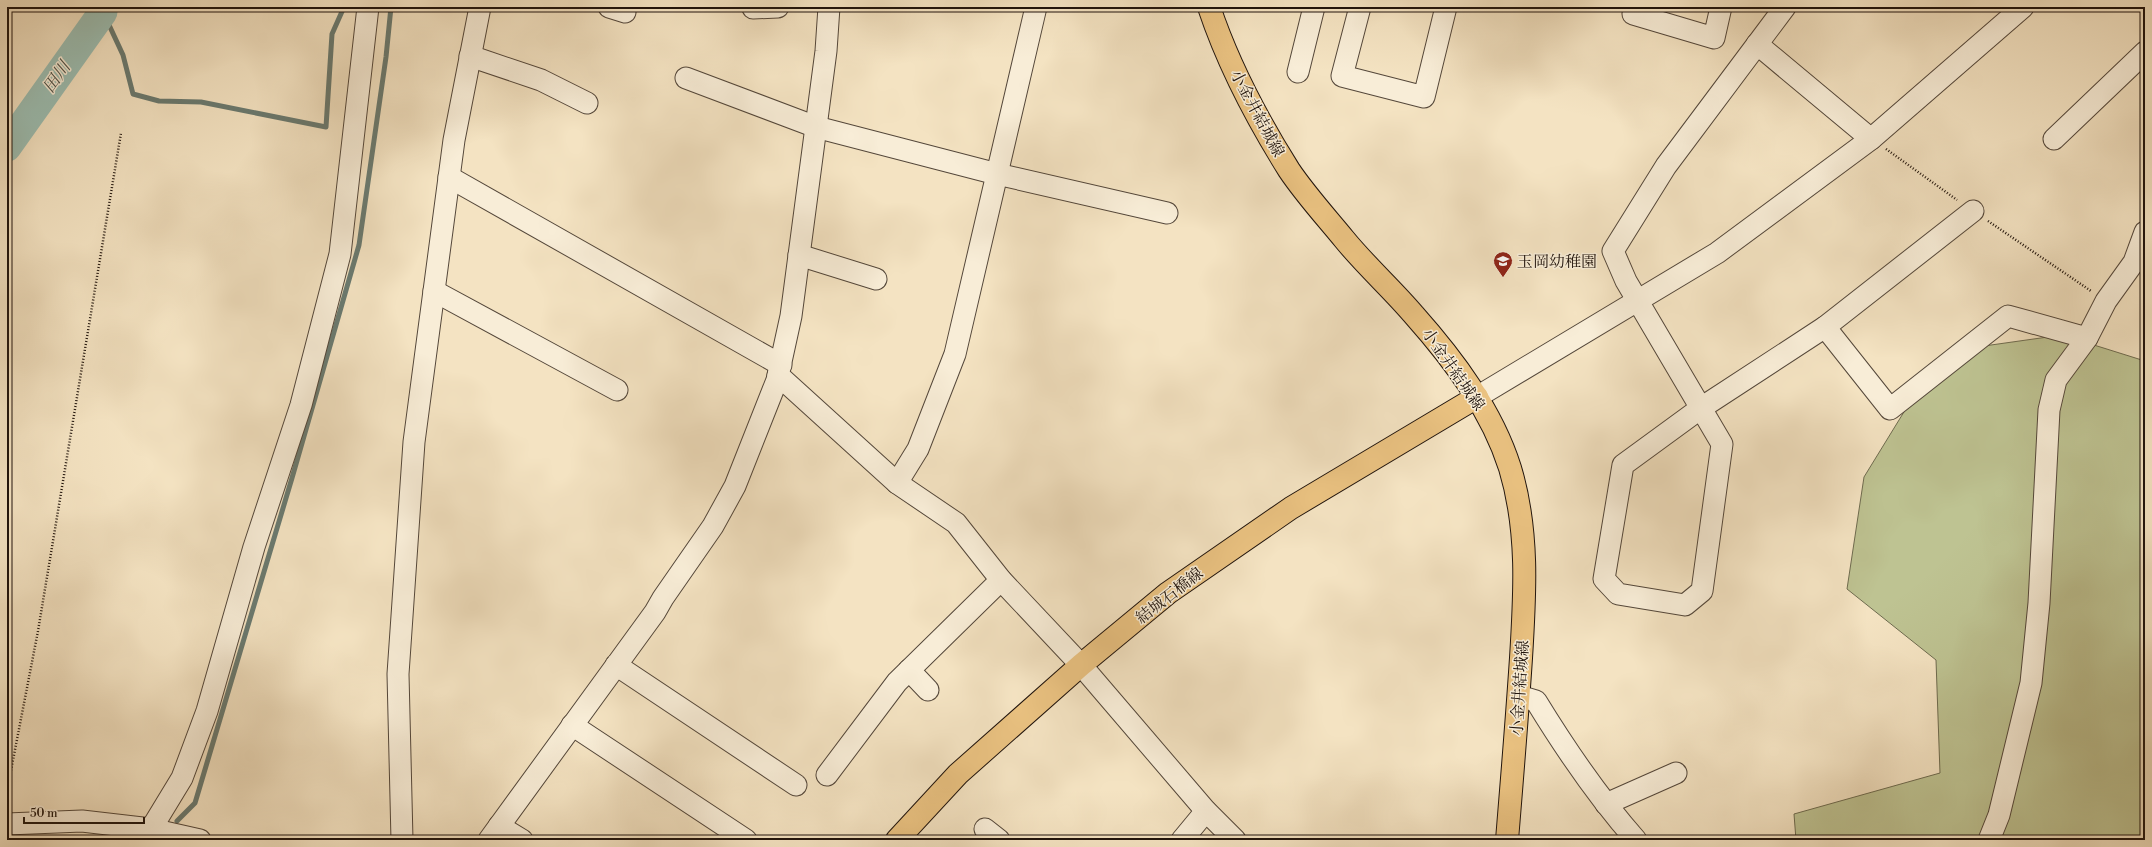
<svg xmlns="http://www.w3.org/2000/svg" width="2152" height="847" font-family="'Libre Bodoni','Noto Serif JP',serif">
<rect width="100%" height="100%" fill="#f4e3c2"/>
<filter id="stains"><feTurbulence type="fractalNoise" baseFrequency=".005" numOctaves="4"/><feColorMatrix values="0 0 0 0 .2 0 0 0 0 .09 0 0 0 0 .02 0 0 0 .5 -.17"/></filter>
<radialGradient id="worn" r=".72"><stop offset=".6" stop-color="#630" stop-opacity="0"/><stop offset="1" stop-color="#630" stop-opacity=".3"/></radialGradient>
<path fill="#bec392" stroke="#6e6b4f" d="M2062 335 2145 361V840H1796L1794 814 1940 773 1936 660 1847 589 1864 477 1907 407 1984 346Z"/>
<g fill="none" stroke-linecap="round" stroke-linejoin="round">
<g stroke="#6a7a70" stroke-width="5">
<path d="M103 12 123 55 133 94 159 101 201 102 326 127 332 34 344 7"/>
<path d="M177 821 195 803 292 478 359 245 386 57 391 7"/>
</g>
<path stroke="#9cbeb2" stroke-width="29" d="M7 147 103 12V7"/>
<defs>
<g id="minor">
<path d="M609 7 625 12"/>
<path d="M1360 7 1342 76 1424 97 1446 7"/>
<path d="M1634 7 1633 14 1714 38 1721 7"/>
<path d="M1785 7 1666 166 1613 251 1626 281 1722 444 1702 591 1685 605 1618 594 1604 579 1623 465 1701 408 1825 327 1973 211"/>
<path d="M753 8 778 7"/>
<path d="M1757 44 1871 139"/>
<path d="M470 56 541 80 587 103"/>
<path d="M1298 72 1314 7"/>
<path d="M686 78 816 127 997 174 1167 213"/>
<path d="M2054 139 2145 52"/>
<path d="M449 177 781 365"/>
<path d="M799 255 876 279"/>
<path d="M434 291 617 390"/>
<path d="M1825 327 1890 409 2008 316 2087 338"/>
<path d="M778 375 897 483 956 523 1001 580 1081 665 1206 811 1235 840"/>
<path d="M1477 397 1717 253 1871 139 2023 7"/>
<path d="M897 483 918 449 955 354 1036 7"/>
<path d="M616 665 796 785"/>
<path d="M909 670 928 690"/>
<path d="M1519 696 1536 701C1566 750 1598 797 1636 840"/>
<path d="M572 725 746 840"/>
<path d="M827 775 897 682 1001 580"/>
<path d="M1606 804 1676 773"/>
<path d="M7 824 82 821 151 829 200 840"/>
<path d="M499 826 522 840"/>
<path d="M151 829 182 778 207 711 254 547 301 405 340 254 368 7"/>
<path d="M985 829 999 840"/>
<path d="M402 840 398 674 414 442 454 140 480 7"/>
<path d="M489 840 655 612 663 598 713 526 735 486 777 380 791 316 826 51 829 7"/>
<path d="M1182 840 1206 811"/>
<path d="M1989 840 1999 815 2031 683 2039 603 2049 410 2056 380 2087 338 2106 301 2134 262 2145 232"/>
</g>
<g id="major">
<path d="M1209 7C1228 64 1257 119 1289 170 1305 194 1326 217 1344 239 1366 266 1392 289 1414 315 1454 360 1492 411 1510 468 1529 531 1525 594 1521 658 1517 719 1512 779 1507 840"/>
<path d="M897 840 958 774 1081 665 1168 593 1291 508 1477 397"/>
</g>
</defs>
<use href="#minor" stroke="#54473a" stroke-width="23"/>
<use href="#major" stroke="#1f130c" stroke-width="24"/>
<g stroke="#1f130c" stroke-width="2.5" stroke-dasharray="1 2" stroke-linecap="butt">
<path d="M1886 149 1957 200"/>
<path d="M1988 221 2091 291"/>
<path d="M7 791 38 631 121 133"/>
</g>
<use href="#minor" stroke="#f8edd7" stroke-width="21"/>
<use href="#major" stroke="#eac281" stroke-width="22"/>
</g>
<defs>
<symbol id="school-pin" viewBox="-11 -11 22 30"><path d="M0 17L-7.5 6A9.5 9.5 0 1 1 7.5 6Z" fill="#8f2418" stroke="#f8edd7"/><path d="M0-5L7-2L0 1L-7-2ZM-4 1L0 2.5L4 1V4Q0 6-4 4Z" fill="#fff"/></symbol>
</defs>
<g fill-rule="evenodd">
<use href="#school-pin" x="1492" y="250" width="22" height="30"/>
</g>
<g text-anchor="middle" stroke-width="3" stroke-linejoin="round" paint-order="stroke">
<g font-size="16" fill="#1f130c" stroke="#f8edd7">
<text transform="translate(1258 113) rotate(62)" y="6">小金井結城線</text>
<text transform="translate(1454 369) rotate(55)" y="6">小金井結城線</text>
<text transform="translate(1169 595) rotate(-38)" y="6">結城石橋線</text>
<text transform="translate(1519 688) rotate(-86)" y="6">小金井結城線</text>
</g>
<g font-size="16" fill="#1f130c" stroke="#f8edd7" text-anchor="start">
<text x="1517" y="267">玉岡幼稚園</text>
</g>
<g font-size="17" font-style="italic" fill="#4b4f46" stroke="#f8edd7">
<text transform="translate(56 77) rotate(-55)" y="6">田川</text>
</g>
</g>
<rect width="2152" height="847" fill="none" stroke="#f4e3c2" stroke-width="24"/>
<rect x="8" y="8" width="2136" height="831" fill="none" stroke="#1f130c" stroke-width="2"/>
<rect x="12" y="12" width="2128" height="823" fill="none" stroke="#1f130c"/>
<path d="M24 817v6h120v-6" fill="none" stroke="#1f130c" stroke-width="2"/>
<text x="30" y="817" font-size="12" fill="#1f130c" stroke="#f8edd7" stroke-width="3" paint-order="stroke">50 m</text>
<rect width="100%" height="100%" filter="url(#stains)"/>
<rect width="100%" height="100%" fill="url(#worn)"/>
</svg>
